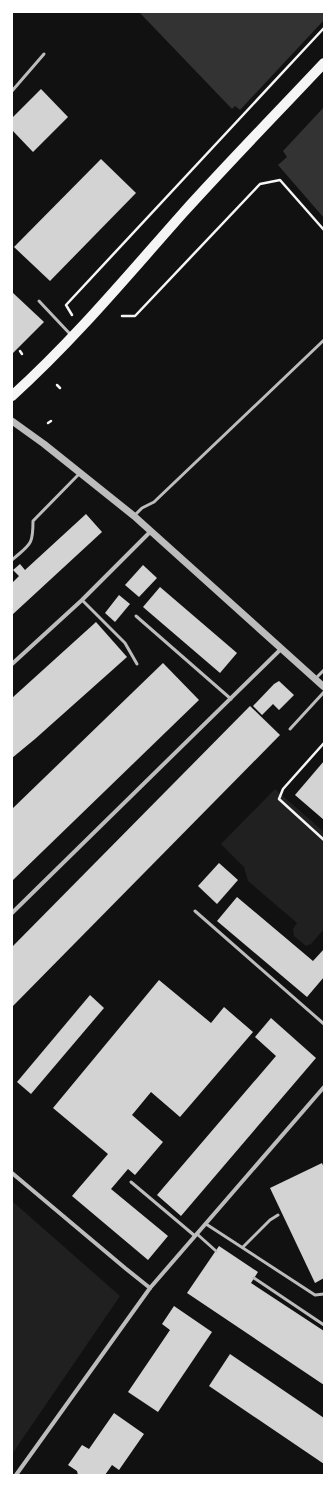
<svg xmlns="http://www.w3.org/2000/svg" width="336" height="1487" font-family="Montserrat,sans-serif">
<rect width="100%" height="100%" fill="#111"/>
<g fill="#202020">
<path d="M275 789 324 832V929L311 944 306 946 294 936 293 929 297 923 248 881 244 867 221 844Z"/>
<path d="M12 1201 120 1296 12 1454Z"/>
</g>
<path fill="#333" d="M139 12H324V218L278 165 257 135Z"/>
<path fill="#111" d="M324 20V107L283 151 287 157 278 165 274 162 256 137 231 110 235 106 240 110Z"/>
<g fill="#d3d3d3">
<path d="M41 89 68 117 33 152 12 130V118Z"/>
<path d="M101 159 136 193 50 281 14 247Z"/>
<path d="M12 292 44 322 12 354Z"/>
<path d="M86 514 102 532 12 615V583L19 576 13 570 20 564 25 570Z"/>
<path d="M143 565 157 578 139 597 125 585Z"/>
<path d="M160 587 237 653 220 673 143 607Z"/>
<path d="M119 595 130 604 115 622 105 613Z"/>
<path d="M96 622 127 657 35 739 12 758V698Z"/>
<path d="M163 663 199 700 12 881V809Z"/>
<path d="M279 681 294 695 279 710 273 704 262 715 253 706 274 684Z"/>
<path d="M250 706 280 735 12 1007V947Z"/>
<path d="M324 761V820L295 795Z"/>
<path d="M219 863 238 880 217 904 198 886Z"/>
<path d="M237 897 313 961 324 949V977L307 997 217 921Z"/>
<path d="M159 980 211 1023 224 1007 253 1032 180 1117 151 1092 132 1115 163 1142 135 1175 128 1169 111 1189 168 1236 148 1260 72 1196 108 1154 53 1108Z"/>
<path d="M90 995 104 1008 31 1094 17 1082Z"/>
<path d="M271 1018 316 1058 181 1216 157 1195 276 1056 255 1037Z"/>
<path d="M322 1163 324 1168V1278L315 1283 270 1188Z"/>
<path d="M219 1246 258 1272 251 1283 324 1331V1385L187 1293Z"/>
<path d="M174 1306 212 1332 158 1412 128 1392 170 1330 162 1324Z"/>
<path d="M230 1354 324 1418V1464L209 1386Z"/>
<path d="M114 1413 144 1434 119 1470 112 1465 105 1475H78L77 1471 68 1465 82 1445 89 1449Z"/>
</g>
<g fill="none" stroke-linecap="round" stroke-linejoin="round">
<g stroke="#f5f5f5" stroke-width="2.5">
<path d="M72 315 66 305 324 28"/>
<path d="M122 316H135L260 184 280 180 324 230"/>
<path d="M20 351 22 354"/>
<path d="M57 385 60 388"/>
<path d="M48 423 51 421"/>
<path d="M324 743 283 789 279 799 324 840"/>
</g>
<g stroke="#bcbcbc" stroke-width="3">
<path d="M12 91 44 54"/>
<path d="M39 301 71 335"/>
<path d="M134 516 142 508 154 502 324 340"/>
<path d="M12 560C30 544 33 546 33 521L80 473"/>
<path d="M82 600 125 643 137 664"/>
<path d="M136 616 231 699"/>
<path d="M315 679 324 670"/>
<path d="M290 729 324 692"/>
<path d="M195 911 324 1024"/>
<path d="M131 1182 195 1236"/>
<path d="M206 1224 315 1295 324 1294"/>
<path d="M197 1234 216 1251"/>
<path d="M243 1247 270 1220 278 1215"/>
<path d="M254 1278 324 1325"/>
</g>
<g stroke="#bcbcbc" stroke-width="4">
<path d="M12 664 82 600 151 531"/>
<path d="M12 913 281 649"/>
<path d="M12 1173 125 1268 150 1288"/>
<path d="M16 1475 150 1288 324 1087"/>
</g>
<path stroke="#bcbcbc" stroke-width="7" d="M12 421 44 444 134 516 324 687"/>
<path stroke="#f5f5f5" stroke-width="10" d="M12 396C74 340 128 275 183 213 229 162 277 113 324 63"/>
</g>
<rect width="336" height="1487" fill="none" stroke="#ffffff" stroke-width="26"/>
</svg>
